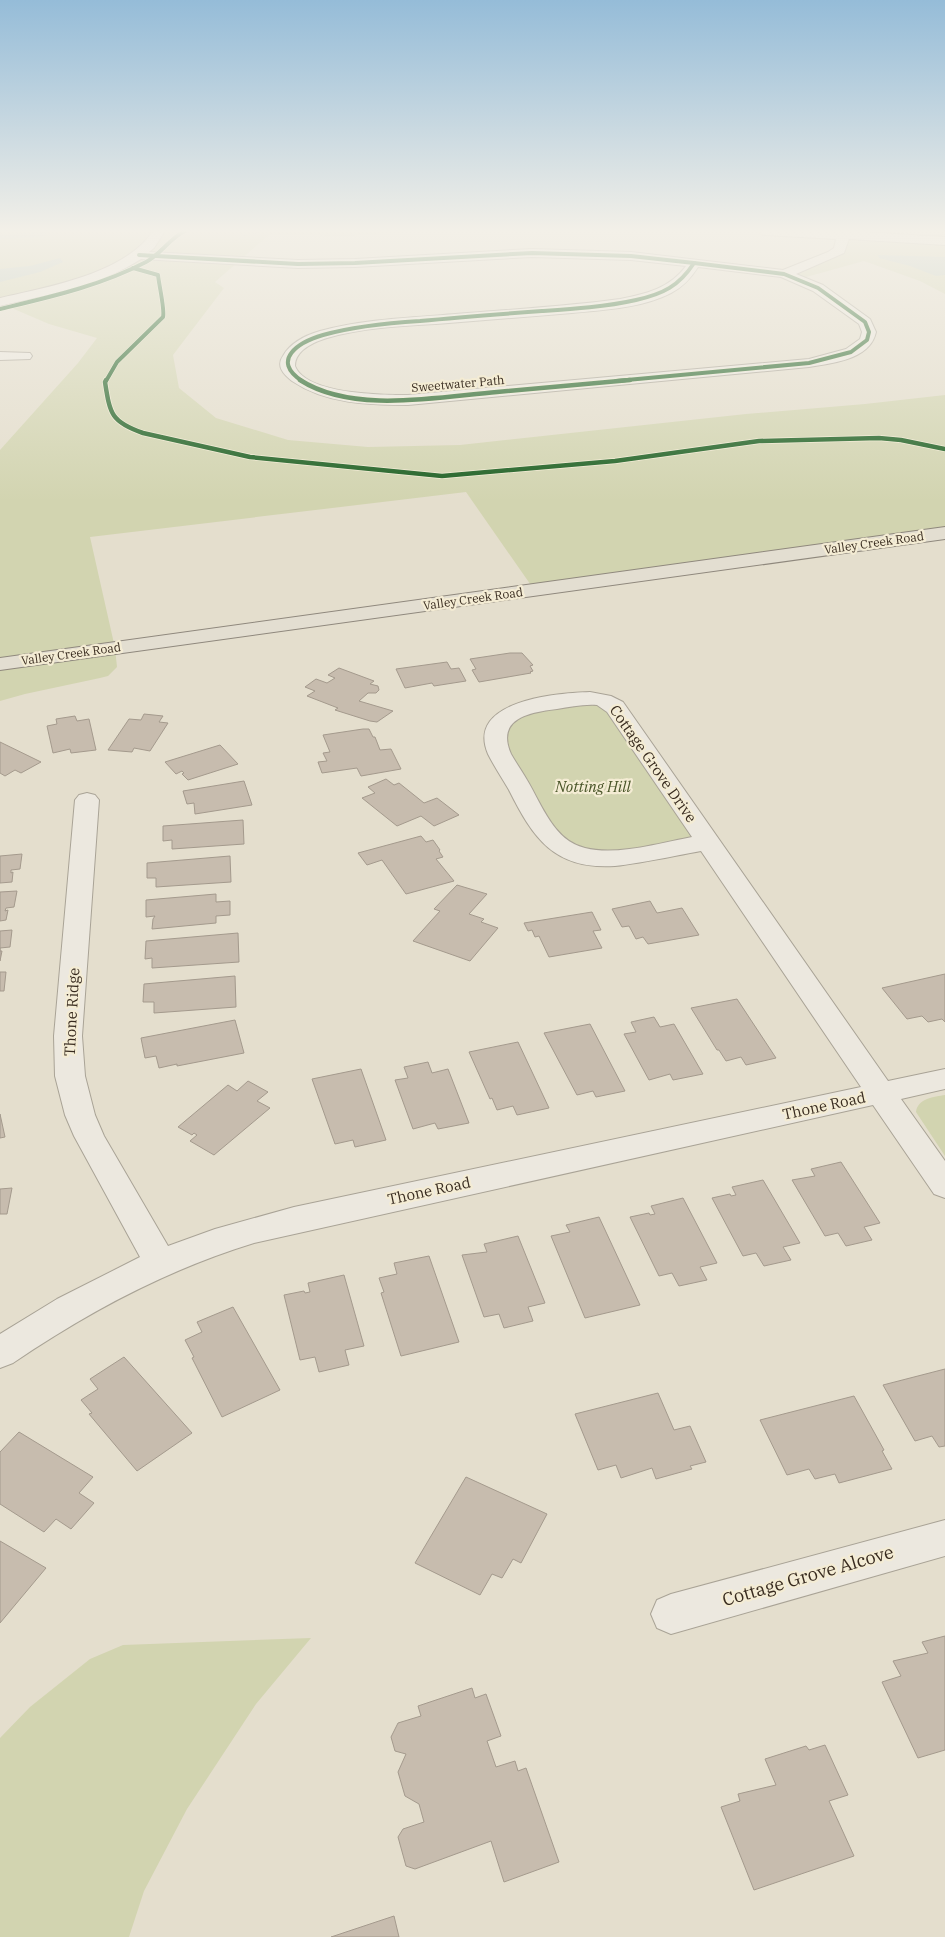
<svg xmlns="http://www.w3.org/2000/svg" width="945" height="1937" font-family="'IBM Plex Serif',serif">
<rect width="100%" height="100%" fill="#e4decd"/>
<g fill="#d2d4b0">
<path d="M0 231H420L347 236 270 234 215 282 224 288 173 355 179 388 216 418 288 440 368 447 460 445 746 414 865 404 945 395V533L535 591 466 492 90 537 115 648 117 667 108 676 100 678 25 694 0 701V450L78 363 97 338 49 324 0 303Z"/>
<path d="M843 237 945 241V294L920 281 864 261 799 279 784 274 832 255Z"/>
<path d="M597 699 708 842 615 858 563 848 496 741 509 716Z"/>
<path d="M945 1095V1156L916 1112C918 1098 934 1097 945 1095Z"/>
<path d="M311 1638 256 1704 187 1809 144 1891 129 1937H0V1738L30 1707 90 1659 123 1645Z"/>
</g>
<g fill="#b9c9bf">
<path d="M878 255 945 257V275L936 276 910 266 879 258Z"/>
<path d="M60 258 63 262 40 272 0 282V269L30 266Z"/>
</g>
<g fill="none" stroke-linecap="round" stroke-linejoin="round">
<path stroke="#b9c9bf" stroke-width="4.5" d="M0 237 45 234"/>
</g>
<g fill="#c7bcae" stroke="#a49a8d">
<path d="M510 653H522L533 665 530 666 533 671 530 672 531 673 479 682 472 670 476 669 470 659Z"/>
<path d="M447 662 451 669 459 668 466 681 434 686 432 683 405 688 396 669Z"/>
<path d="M339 668 374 681 370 684 378 686 379 690 376 693H368L359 701 393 711 377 722 370 721 335 710 338 708 307 696 315 691 305 687 316 679 327 683 335 678 328 675Z"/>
<path d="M144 714 163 716 159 722 168 723 150 751 134 748 132 752 108 750 129 719 141 720Z"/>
<path d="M75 716 77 721 89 719 96 750 71 753 70 749 53 753 47 726 57 724 56 719Z"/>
<path d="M363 729H369L373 737H375L380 750 391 749 401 769 361 776 357 768 322 773 318 762 327 761 323 753 330 752 323 735Z"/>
<path d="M0 742 41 762 21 773 15 770 5 776 0 773Z"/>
<path d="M220 745 238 764 188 780 182 774 184 773 182 771 176 774 165 762Z"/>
<path d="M386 779 394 785 399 783 424 803 437 798 459 815 434 826 421 816 397 826 362 798 375 793 368 787Z"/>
<path d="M244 781 252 805 195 814 194 803 187 804 183 791Z"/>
<path d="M243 820 244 844 172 849V840L163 841V826Z"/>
<path d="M421 836 426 842 433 840 440 850 439 851 443 857 436 859 454 881 406 894 382 860 367 865 358 853Z"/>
<path d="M22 854 20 869 11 870V873L13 872 12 882 0 883V856Z"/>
<path d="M230 856 231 882 156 887V878H147V863Z"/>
<path d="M457 885 487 894 469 914 484 919 481 922 498 928 470 961 413 941 440 911 434 909Z"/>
<path d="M17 891 14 907 6 908 5 911 8 910 6 920 0 921V892Z"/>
<path d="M216 894V902L230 901V915L216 916V923L152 929 153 919 155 916 146 917V900Z"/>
<path d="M650 901 657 913 682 908 699 935 648 944 643 937 636 939 629 926 622 927 612 909Z"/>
<path d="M592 912 601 930 593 931 602 948 549 957 539 936 535 937 532 930 528 931 524 923Z"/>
<path d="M12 930 10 947 0 948V951H2L0 961V931Z"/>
<path d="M238 933 239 962 152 968V958L145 959 146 941Z"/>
<path d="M0 972H6L4 991H0Z"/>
<path d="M945 974V1022L942 1019 928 1022 922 1016 907 1019 882 988Z"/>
<path d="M235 976 236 1007 154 1013V1002H143L144 984Z"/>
<path d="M737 999 776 1058 746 1065 741 1057 726 1061 719 1050H717L691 1008Z"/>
<path d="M654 1017 660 1027 674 1024 703 1074 673 1080 670 1074 649 1080 624 1034 636 1032 631 1022Z"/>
<path d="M235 1020 244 1053 177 1066V1064L159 1068 156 1056 145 1058 141 1038Z"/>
<path d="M590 1024 625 1091 596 1097 593 1091 577 1095 544 1033Z"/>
<path d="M518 1042 549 1108 517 1115 513 1106 497 1110 492 1098 490 1099 469 1052Z"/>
<path d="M428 1062 432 1073 448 1069 469 1123 438 1129 435 1123 413 1129 395 1080 408 1078 404 1067Z"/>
<path d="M361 1069 386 1140 355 1147 353 1140 335 1144 312 1079Z"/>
<path d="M248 1081 268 1092 257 1101 270 1108 214 1155 190 1141 197 1135 194 1133 192 1135 178 1127 228 1085 237 1091Z"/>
<path d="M0 1114 5 1137 0 1138Z"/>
<path d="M841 1162 880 1223 864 1227 872 1240 846 1246 838 1233 825 1236 792 1180 815 1176 811 1169Z"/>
<path d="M763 1180 800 1243 783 1247 791 1260 764 1266 756 1253 743 1256 712 1198 730 1194 731 1196 736 1195 732 1187Z"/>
<path d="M12 1188 7 1214H0V1189Z"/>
<path d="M683 1198 717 1263 700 1267 707 1280 679 1286 672 1273 659 1276 630 1217 649 1213 650 1215 655 1214 651 1206Z"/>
<path d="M599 1217 640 1305 585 1318 551 1236 570 1232 566 1225Z"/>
<path d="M518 1236 545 1303 528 1307 533 1321 504 1328 499 1314 484 1317 462 1255 487 1252 484 1244Z"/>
<path d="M429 1256 459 1342 401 1356 381 1293 384 1292 379 1278 397 1274 394 1263Z"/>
<path d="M344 1275 364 1346 345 1350 349 1365 319 1372 315 1357 300 1360 284 1295 304 1291 305 1293 310 1292 308 1283Z"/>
<path d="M233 1307 280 1390 222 1417 192 1358 194 1357 185 1340 202 1332 197 1322Z"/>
<path d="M124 1357 192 1433 137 1471 89 1414 92 1413 81 1400 98 1389 90 1379Z"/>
<path d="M945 1369V1446L939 1447 932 1436 915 1441 883 1385Z"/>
<path d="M658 1393 674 1430 690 1426 706 1462 690 1466 692 1469 656 1479 652 1468 621 1478 616 1465 598 1470 575 1414Z"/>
<path d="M854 1396 884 1450 882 1451 892 1469 839 1483 835 1474 815 1479 809 1469 787 1475 760 1420Z"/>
<path d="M19 1432 93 1477 79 1493 94 1503 71 1529 56 1519 44 1532 0 1504V1452Z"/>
<path d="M466 1477 547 1514 521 1563 513 1559 502 1578 492 1574 480 1595 415 1563Z"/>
<path d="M0 1541 46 1568 0 1623Z"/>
<path d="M945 1636V1750L918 1758 882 1682 901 1676 893 1661 928 1653 922 1642Z"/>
<path d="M472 1688 475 1698 486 1694 501 1736 487 1741 496 1767 515 1761 518 1771 526 1768 559 1862 504 1882 491 1841 415 1869 406 1866 398 1837 403 1829 424 1822 419 1804 405 1796 398 1772 406 1754 395 1751 391 1737 398 1723 421 1716 418 1706Z"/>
<path d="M825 1745 848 1795 829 1801 854 1856 754 1890 721 1807 740 1801 738 1794 776 1785 765 1759 806 1746 809 1750Z"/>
<path d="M394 1916 399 1937H331Z"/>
</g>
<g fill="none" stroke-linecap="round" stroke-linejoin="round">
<defs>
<g id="minor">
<path d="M153 231H165L154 248 149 252 298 260 355 259 532 249 631 252 783 270 828 252 834 248 836 239 765 235 761 234 759 231H847L945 237V245L849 239 844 253 796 274 823 285 870 319 876 332C870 360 832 363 809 367L408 405C368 405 326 404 292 381 283 374 276 366 283 356 290 343 306 335 320 331 360 320 402 318 443 315 502 310 562 307 620 299 646 294 670 288 686 266L631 260 532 257 355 267 298 268 141 259C100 286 46 295 0 306V298C47 287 125 274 153 231ZM698 267 781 277 813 291 859 324 862 332 860 339 846 349 809 359 408 395C382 395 306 394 295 366 295 350 314 342 327 338 362 328 400 326 436 324 481 320 526 317 572 313 604 310 642 308 671 293 683 287 691 278 698 267Z"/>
<path d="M0 352 30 353 32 356 30 359 0 360Z"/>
<path d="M590 692 611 696 623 702 888 1081 945 1069V1089L901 1099 945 1161V1198L934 1194 873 1105 254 1243C166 1270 88 1312 13 1363L0 1368V1334L57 1299 140 1257 74 1136 65 1115 55 1076 54 1036 75 800 79 795 87 793 95 795 99 800 82 1036 85 1076 95 1115 104 1136 168 1246 215 1229 294 1207 861 1087 701 851C673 856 643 863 615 866 554 870 533 838 509 790 502 778 494 766 488 754 465 700 558 693 590 692ZM597 705 607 712 692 837C660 843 617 856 585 848 554 841 542 805 527 780 522 771 516 763 511 754 495 718 531 712 557 709 570 707 583 704 597 705Z"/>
<path d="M945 1520V1556L671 1634 657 1628 651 1614 657 1600 671 1594Z"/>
</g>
<path id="major" d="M945 527V539L0 670V658Z"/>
</defs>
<use href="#minor" stroke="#a9a396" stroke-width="2"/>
<use href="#major" stroke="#8f887d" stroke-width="2"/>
<path stroke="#c5bfb6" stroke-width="1" stroke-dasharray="2 1" stroke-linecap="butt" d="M236 241 246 235 264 231"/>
<use href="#minor" fill="#ece8df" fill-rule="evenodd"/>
<use href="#major" fill="#e3ded1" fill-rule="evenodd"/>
<defs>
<g id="cycleway-far1">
<path d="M139 255 298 264 355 263 532 253 631 256 694 263"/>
<path d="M0 309C50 297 100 286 146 262 161 254 170 238 185 231"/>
<path d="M106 381 117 362 163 317C165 310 159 285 158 275L133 268"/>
<path d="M302 381C270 360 299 342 323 335 355 326 388 323 420 321 461 317 501 314 542 311 573 309 605 307 636 300 663 294 679 286 694 263"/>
<path d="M616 381 809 363 851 352 867 340 869 332 865 322 818 288 784 274 694 263"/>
</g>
<g id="cycleway">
<path d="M106 380 105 382C110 414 111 422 143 433L250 457 442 476 615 461 759 441 879 438 901 440 945 449"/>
<path d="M300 380C353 414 438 397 497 392 541 388 586 384 630 380"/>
</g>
</defs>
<use href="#cycleway-far1" stroke="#f4ecd4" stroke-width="5"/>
<use href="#cycleway" stroke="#f4ecd4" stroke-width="6"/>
<use href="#cycleway-far1" stroke="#1b5e20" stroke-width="4"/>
<use href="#cycleway" stroke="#1b5e20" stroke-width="4.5"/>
</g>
<linearGradient id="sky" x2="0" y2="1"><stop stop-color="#95bcd8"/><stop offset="0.46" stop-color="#f3f0e8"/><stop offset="1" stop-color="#f3f0e8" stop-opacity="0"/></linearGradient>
<rect width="945" height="502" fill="url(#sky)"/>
<g text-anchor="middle" stroke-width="4.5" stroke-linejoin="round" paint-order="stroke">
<g font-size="12" fill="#382b1f" stroke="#f4ecd4">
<text transform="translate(458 384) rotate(-5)" y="4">Sweetwater Path</text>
<text transform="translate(874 543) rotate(-8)" y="4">Valley Creek Road</text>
<text transform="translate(473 599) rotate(-8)" y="4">Valley Creek Road</text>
<text transform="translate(71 654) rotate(-8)" y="4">Valley Creek Road</text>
</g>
<g font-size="15" fill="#382b1f" stroke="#f4ecd4">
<text transform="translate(653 764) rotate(55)" y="5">Cottage Grove Drive</text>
<text transform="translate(72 1012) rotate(-87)" y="5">Thone Ridge</text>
<text transform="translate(824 1106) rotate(-12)" y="5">Thone Road</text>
<text transform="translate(429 1191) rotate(-12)" y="5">Thone Road</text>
</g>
<g font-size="15" font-style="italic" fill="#475326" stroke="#f4ecd4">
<text x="593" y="792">Notting Hill</text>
</g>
<g font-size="18" fill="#382b1f" stroke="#f4ecd4">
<text transform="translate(808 1576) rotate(-16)" y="6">Cottage Grove Alcove</text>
</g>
</g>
</svg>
